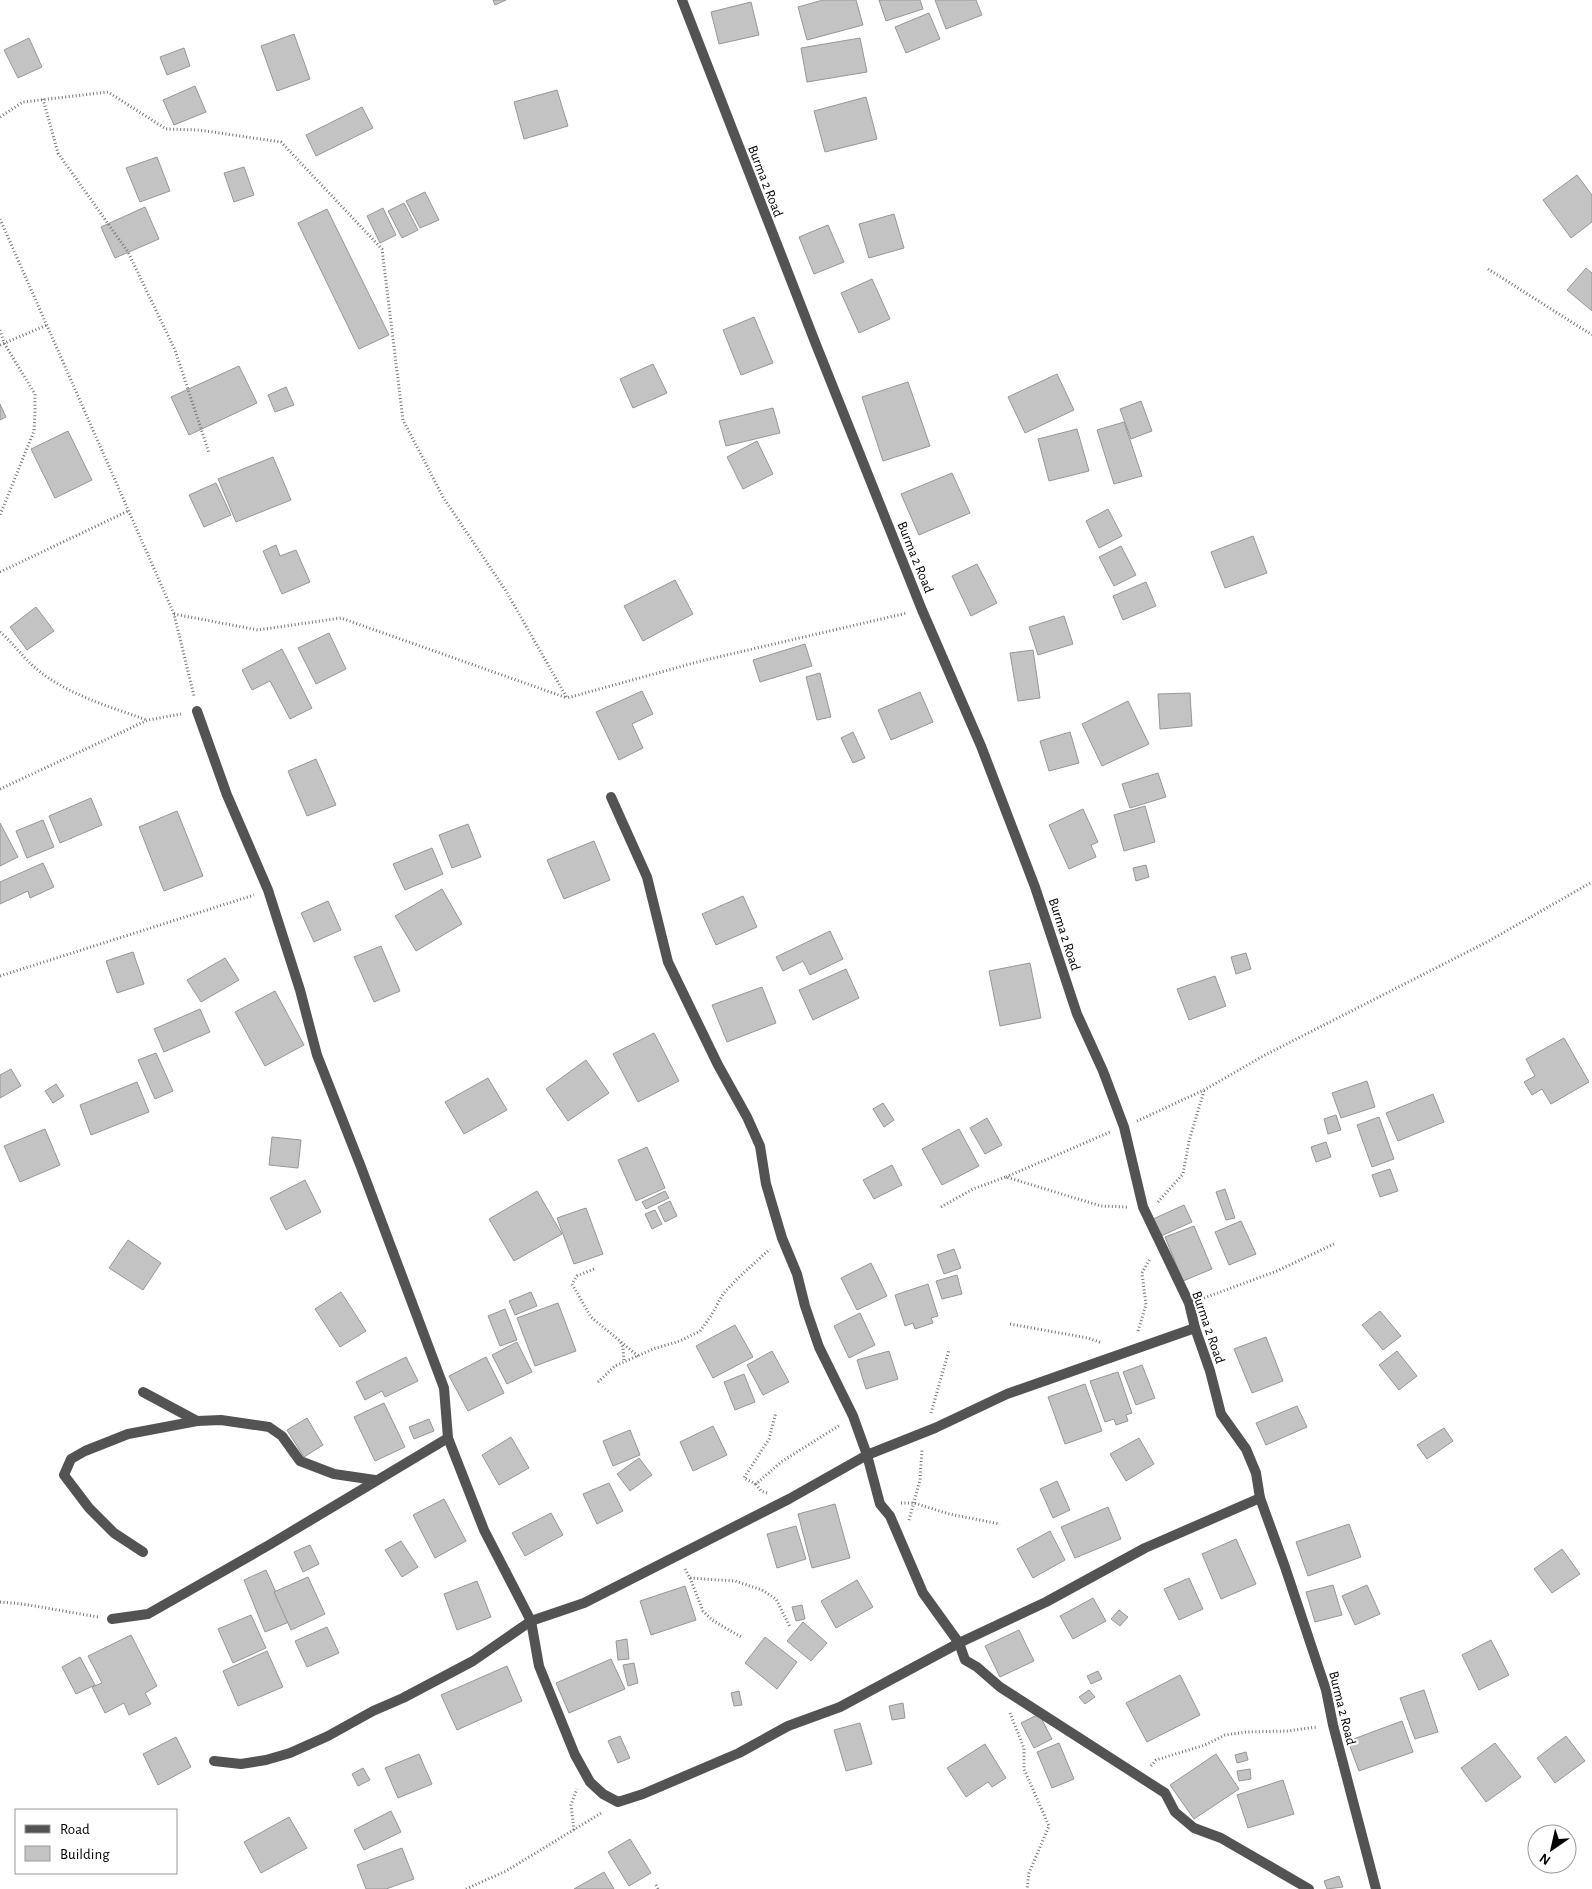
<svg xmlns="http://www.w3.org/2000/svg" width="1592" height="1889" font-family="'Alegreya Sans',sans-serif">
<rect width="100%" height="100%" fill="#fff"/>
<g fill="#c3c3c3" stroke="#979797">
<path d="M493 0H506L495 5Z"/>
<path d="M823 0H856L863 25 807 40 798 7Z"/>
<path d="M879 0H920L923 9 886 21Z"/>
<path d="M935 0H976L982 15 946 29Z"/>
<path d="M751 2 759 35 719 44 711 12Z"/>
<path d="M929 13 940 39 906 53 895 27Z"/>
<path d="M294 34 310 79 277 91 261 46Z"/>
<path d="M29 38 42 67 18 78 4 50Z"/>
<path d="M860 38 867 72 807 82 801 48Z"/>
<path d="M184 48 190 66 167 75 160 57Z"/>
<path d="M195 86 206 112 174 125 163 100Z"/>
<path d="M557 90 568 126 524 139 514 102Z"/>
<path d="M866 97 877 139 825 152 814 111Z"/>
<path d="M362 107 373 128 316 156 306 135Z"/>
<path d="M157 157 170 191 140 202 126 168Z"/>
<path d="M244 167 254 195 234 202 224 173Z"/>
<path d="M1577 175 1592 195V222L1571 238 1543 200Z"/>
<path d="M425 192 439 220 420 228 406 201Z"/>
<path d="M404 203 418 230 402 238 388 211Z"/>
<path d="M145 207 159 239 115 258 101 227Z"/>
<path d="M383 208 396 235 380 243 367 216Z"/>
<path d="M327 209 389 335 359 349 298 223Z"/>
<path d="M894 214 904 248 869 258 859 224Z"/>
<path d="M828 225 844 262 814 274 799 237Z"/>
<path d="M1586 268 1592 273V311L1567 290Z"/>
<path d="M872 279 890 319 859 333 841 293Z"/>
<path d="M754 317 773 363 741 375 723 330Z"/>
<path d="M653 364 667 393 633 408 620 379Z"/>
<path d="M239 366 257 403 189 435 171 397Z"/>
<path d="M1057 374 1074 410 1025 433 1008 397Z"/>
<path d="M908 382 930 446 883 461 862 397Z"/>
<path d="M286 387 294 405 275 412 268 395Z"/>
<path d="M1141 401 1152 431 1131 439 1120 409Z"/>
<path d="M0 404 6 417 0 420Z"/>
<path d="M773 408 780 433 726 446 719 421Z"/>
<path d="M1124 422 1142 476 1114 484 1097 430Z"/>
<path d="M1077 429 1089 471 1049 481 1038 439Z"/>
<path d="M68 431 92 480 55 498 31 449Z"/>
<path d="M757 441 773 474 743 489 727 457Z"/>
<path d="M273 457 291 500 236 522 218 479Z"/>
<path d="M952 473 970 513 919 535 901 494Z"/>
<path d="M216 483 231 515 204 527 189 495Z"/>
<path d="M1108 509 1122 536 1099 548 1086 521Z"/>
<path d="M1253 536 1267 573 1225 588 1211 552Z"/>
<path d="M276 545 280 556 296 550 310 582 282 594 263 551Z"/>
<path d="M1121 546 1136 575 1114 586 1099 557Z"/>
<path d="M977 564 997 603 971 616 952 576Z"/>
<path d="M675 580 693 614 643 641 624 606Z"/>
<path d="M1146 582 1156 606 1123 620 1113 596Z"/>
<path d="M36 607 54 631 27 650 10 627Z"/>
<path d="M1064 616 1073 644 1038 655 1029 627Z"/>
<path d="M329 633 346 669 316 684 298 648Z"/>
<path d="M805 644 812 666 760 682 753 660Z"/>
<path d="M282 649 312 708 290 719 270 681 252 690 242 670Z"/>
<path d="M1033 650 1040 698 1018 701 1010 653Z"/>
<path d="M820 673 831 717 817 720 806 677Z"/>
<path d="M642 691 653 714 632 724 643 748 619 760 596 712Z"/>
<path d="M920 692 933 722 891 740 878 710Z"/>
<path d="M1190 693 1192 726 1160 729 1158 694Z"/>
<path d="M1128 701 1149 744 1102 766 1082 724Z"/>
<path d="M853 732 865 758 853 763 841 738Z"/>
<path d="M1070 732 1079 763 1049 771 1040 741Z"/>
<path d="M316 759 336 805 307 816 288 771Z"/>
<path d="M1158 773 1166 797 1130 808 1122 784Z"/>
<path d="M91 798 102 825 60 843 49 816Z"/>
<path d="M1145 806 1155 842 1124 851 1114 815Z"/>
<path d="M1083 809 1098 842 1091 845 1096 857 1069 869 1049 825Z"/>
<path d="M177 811 203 876 164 891 139 827Z"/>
<path d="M43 820 54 847 27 858 16 831Z"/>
<path d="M0 823 18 857 0 866Z"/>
<path d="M468 824 481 857 452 868 439 835Z"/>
<path d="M594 841 610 880 564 899 547 860Z"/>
<path d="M432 848 443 874 405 890 393 864Z"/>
<path d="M43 863 54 887 30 898 28 891 0 904V882Z"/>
<path d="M1146 865 1149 877 1136 881 1133 868Z"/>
<path d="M442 889 462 924 416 951 395 916Z"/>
<path d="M743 896 757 927 716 945 702 914Z"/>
<path d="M328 901 341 930 314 942 301 913Z"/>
<path d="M830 931 843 959 810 975 803 961 783 971 776 957Z"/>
<path d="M381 946 400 991 374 1002 354 957Z"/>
<path d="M133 952 144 984 117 993 106 961Z"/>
<path d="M1246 953 1251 969 1236 974 1231 957Z"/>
<path d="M225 958 239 980 201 1002 187 980Z"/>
<path d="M1030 963 1041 1018 1000 1026 989 971Z"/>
<path d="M846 969 859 998 813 1020 799 990Z"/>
<path d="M1215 976 1226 1006 1189 1020 1177 989Z"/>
<path d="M762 987 776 1023 727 1042 712 1005Z"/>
<path d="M275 991 304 1045 265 1066 235 1012Z"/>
<path d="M200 1009 210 1032 164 1052 154 1029Z"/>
<path d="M654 1033 679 1081 638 1102 613 1054Z"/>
<path d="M1564 1038 1589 1082 1551 1104 1542 1089 1532 1095 1524 1082 1535 1076 1526 1059Z"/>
<path d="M156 1053 173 1091 155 1099 138 1060Z"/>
<path d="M586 1060 609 1093 568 1121 546 1089Z"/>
<path d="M11 1069 21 1086 0 1098V1075Z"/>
<path d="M488 1078 507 1110 464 1134 445 1102Z"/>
<path d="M1367 1081 1375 1107 1341 1118 1332 1093Z"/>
<path d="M137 1082 149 1112 91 1135 80 1105Z"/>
<path d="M56 1084 64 1096 53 1103 45 1091Z"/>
<path d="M1433 1094 1444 1122 1398 1141 1386 1113Z"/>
<path d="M883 1103 894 1120 884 1127 873 1109Z"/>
<path d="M1336 1115 1341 1130 1328 1134 1324 1119Z"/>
<path d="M1379 1117 1394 1159 1372 1167 1357 1125Z"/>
<path d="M987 1118 1002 1145 985 1154 970 1128Z"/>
<path d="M45 1129 60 1165 20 1182 4 1146Z"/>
<path d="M959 1129 979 1166 942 1185 922 1149Z"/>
<path d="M272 1137 301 1140 298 1168 269 1165Z"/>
<path d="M1326 1142 1331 1157 1316 1162 1311 1147Z"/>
<path d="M647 1147 665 1188 636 1201 618 1160Z"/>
<path d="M892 1165 902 1185 874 1199 863 1180Z"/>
<path d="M1390 1169 1398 1191 1380 1197 1372 1175Z"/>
<path d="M305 1180 321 1212 286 1230 270 1198Z"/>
<path d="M1225 1189 1235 1218 1226 1220 1216 1192Z"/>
<path d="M537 1191 562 1234 514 1261 489 1219Z"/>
<path d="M665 1191 669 1198 646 1209 642 1202Z"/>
<path d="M670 1201 677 1216 665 1222 658 1207Z"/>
<path d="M1184 1205 1192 1222 1161 1236 1153 1219Z"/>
<path d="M586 1208 603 1254 574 1264 557 1218Z"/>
<path d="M655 1210 662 1224 652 1229 645 1214Z"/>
<path d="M1241 1221 1256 1254 1229 1265 1215 1232Z"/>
<path d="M1194 1226 1212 1269 1183 1281 1165 1237Z"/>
<path d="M128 1240 161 1263 143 1290 109 1268Z"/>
<path d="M954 1249 961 1268 944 1274 937 1255Z"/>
<path d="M871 1263 887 1296 857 1310 841 1278Z"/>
<path d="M957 1275 962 1294 942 1299 936 1281Z"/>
<path d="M928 1284 938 1316 931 1318 933 1323 915 1329 913 1323 905 1326 895 1295Z"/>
<path d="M341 1292 366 1331 340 1347 315 1309Z"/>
<path d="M531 1292 537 1306 515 1315 509 1301Z"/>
<path d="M558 1303 576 1351 535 1366 517 1318Z"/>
<path d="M505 1309 517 1340 500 1346 488 1316Z"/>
<path d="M1380 1311 1401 1336 1383 1350 1362 1325Z"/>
<path d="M860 1313 875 1345 849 1358 834 1326Z"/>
<path d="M735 1325 753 1357 713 1378 696 1346Z"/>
<path d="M1266 1337 1283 1381 1252 1393 1234 1349Z"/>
<path d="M517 1342 532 1372 507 1384 492 1355Z"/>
<path d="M772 1351 789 1382 763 1395 747 1365Z"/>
<path d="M889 1351 898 1379 866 1389 857 1360Z"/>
<path d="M1397 1351 1417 1376 1399 1390 1379 1365Z"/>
<path d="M406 1357 418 1381 385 1397 382 1391 365 1400 356 1382Z"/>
<path d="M486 1357 504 1393 468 1411 449 1376Z"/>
<path d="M1142 1365 1155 1398 1136 1405 1123 1372Z"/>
<path d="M1118 1372 1132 1413 1126 1415 1128 1421 1116 1425 1114 1419 1105 1422 1090 1381Z"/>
<path d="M744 1374 755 1402 735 1410 724 1382Z"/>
<path d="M1085 1384 1102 1431 1065 1444 1048 1397Z"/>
<path d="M384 1403 405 1447 375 1461 354 1417Z"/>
<path d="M1297 1406 1307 1427 1266 1445 1256 1423Z"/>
<path d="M307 1418 323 1445 304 1457 287 1430Z"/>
<path d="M429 1419 434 1431 414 1439 409 1427Z"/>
<path d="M713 1426 727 1455 693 1471 680 1442Z"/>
<path d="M1444 1428 1453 1441 1427 1459 1417 1445Z"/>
<path d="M630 1430 640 1455 613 1466 603 1441Z"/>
<path d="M511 1437 529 1468 499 1485 482 1455Z"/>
<path d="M1139 1438 1154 1464 1126 1481 1110 1454Z"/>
<path d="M639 1458 652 1475 630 1491 617 1474Z"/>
<path d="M1057 1481 1070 1510 1053 1518 1040 1489Z"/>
<path d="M609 1483 623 1511 597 1524 583 1494Z"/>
<path d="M444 1499 466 1541 435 1558 413 1515Z"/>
<path d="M835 1504 850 1558 812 1568 798 1514Z"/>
<path d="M1108 1507 1121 1539 1075 1558 1061 1527Z"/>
<path d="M551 1513 563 1535 525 1556 512 1533Z"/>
<path d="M1349 1524 1361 1557 1308 1576 1296 1542Z"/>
<path d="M796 1526 806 1559 777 1568 767 1534Z"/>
<path d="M1050 1531 1065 1560 1033 1578 1017 1549Z"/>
<path d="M1236 1539 1256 1584 1221 1599 1202 1554Z"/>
<path d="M401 1541 418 1567 402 1577 385 1550Z"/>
<path d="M310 1545 319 1564 303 1572 294 1552Z"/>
<path d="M1562 1549 1580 1574 1552 1593 1534 1569Z"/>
<path d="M266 1570 289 1622 265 1632 244 1580Z"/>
<path d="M308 1577 325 1614 291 1630 274 1592Z"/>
<path d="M1189 1578 1203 1609 1179 1620 1164 1589Z"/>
<path d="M857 1580 873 1607 836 1628 821 1601Z"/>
<path d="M477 1581 491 1617 457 1630 444 1594Z"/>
<path d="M1333 1585 1342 1615 1315 1622 1306 1592Z"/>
<path d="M1367 1585 1380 1614 1355 1625 1342 1596Z"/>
<path d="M685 1586 696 1620 651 1635 640 1601Z"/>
<path d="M1093 1598 1106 1621 1073 1639 1060 1616Z"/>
<path d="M802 1605 805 1619 796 1621 792 1607Z"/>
<path d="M1119 1610 1128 1617 1120 1626 1111 1619Z"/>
<path d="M251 1615 266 1648 233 1663 218 1629Z"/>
<path d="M803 1622 827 1643 811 1661 787 1641Z"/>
<path d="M327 1627 339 1653 307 1667 295 1641Z"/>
<path d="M1019 1630 1034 1661 1000 1677 985 1646Z"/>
<path d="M131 1635 157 1686 145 1693 151 1704 129 1715 124 1703 105 1713 92 1687 102 1683 88 1656Z"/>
<path d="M765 1637 797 1662 777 1689 745 1663Z"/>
<path d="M627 1639 629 1659 618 1660 616 1641Z"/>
<path d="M1491 1640 1509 1675 1479 1690 1462 1655Z"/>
<path d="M267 1651 283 1687 238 1706 223 1671Z"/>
<path d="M80 1657 95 1685 76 1694 62 1667Z"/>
<path d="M611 1659 625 1689 569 1713 556 1683Z"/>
<path d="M634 1663 638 1683 628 1686 623 1665Z"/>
<path d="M507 1666 522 1701 457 1730 441 1695Z"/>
<path d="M1098 1671 1102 1679 1091 1684 1087 1676Z"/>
<path d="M1180 1675 1200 1715 1147 1742 1126 1703Z"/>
<path d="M1089 1690 1095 1697 1085 1704 1079 1697Z"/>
<path d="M1424 1690 1438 1732 1415 1739 1400 1698Z"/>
<path d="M739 1691 742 1705 734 1706 731 1693Z"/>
<path d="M903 1703 905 1718 892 1720 889 1706Z"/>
<path d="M1039 1714 1052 1739 1034 1748 1021 1723Z"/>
<path d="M1402 1721 1413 1752 1359 1771 1348 1741Z"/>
<path d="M860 1723 872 1764 846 1771 834 1730Z"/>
<path d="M620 1736 630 1758 618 1763 608 1741Z"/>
<path d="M1566 1736 1585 1761 1555 1783 1537 1758Z"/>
<path d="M176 1737 191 1767 158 1785 143 1754Z"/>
<path d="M1059 1743 1074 1779 1052 1788 1037 1752Z"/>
<path d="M1495 1743 1521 1777 1486 1802 1461 1768Z"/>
<path d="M985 1744 1006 1778 992 1787 988 1782 966 1797 947 1768Z"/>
<path d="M1246 1752 1248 1760 1237 1763 1235 1755Z"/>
<path d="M419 1754 432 1784 398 1798 385 1768Z"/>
<path d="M1216 1754 1239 1789 1194 1819 1170 1785Z"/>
<path d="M363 1768 370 1780 358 1786 352 1774Z"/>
<path d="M1250 1769 1251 1779 1239 1781 1237 1771Z"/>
<path d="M1283 1780 1294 1814 1248 1828 1237 1795Z"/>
<path d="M391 1811 401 1832 364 1850 354 1830Z"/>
<path d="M289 1817 307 1848 261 1873 244 1842Z"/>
<path d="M630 1839 651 1873 629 1886 608 1852Z"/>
<path d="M402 1848 414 1879 386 1889H366L357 1865Z"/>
<path d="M604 1872 614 1889H574Z"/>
<path d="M1339 1876 1343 1887 1327 1889 1324 1881Z"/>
</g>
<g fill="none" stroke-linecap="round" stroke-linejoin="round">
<g stroke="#757575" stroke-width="3" stroke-dasharray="1 2.5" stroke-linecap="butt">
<path d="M43 99 58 153 128 252 175 350 209 453"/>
<path d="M0 117 23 102 108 92 166 129 199 130 281 142 382 249 403 420 443 497 506 591 567 698 701 661 907 613"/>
<path d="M0 219 174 614 194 696"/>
<path d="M1488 269 1592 335"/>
<path d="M0 330 4 343 35 394V413L34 431 0 515"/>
<path d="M0 345 47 325"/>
<path d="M0 572 128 511"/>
<path d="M174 614 258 630 341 618 567 698"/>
<path d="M0 632C12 642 21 655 32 665 64 694 108 706 147 720"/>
<path d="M0 789 148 720 181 714"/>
<path d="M0 976 254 895"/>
<path d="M1137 1121 1204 1090 1265 1055 1487 942 1592 882"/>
<path d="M1006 1177 1110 1132"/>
<path d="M1158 1202 1183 1174 1189 1141 1204 1091"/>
<path d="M941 1207 973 1189 1006 1177 1101 1206 1127 1207"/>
<path d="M594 1269 577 1276 572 1284 591 1317 620 1341 623 1347 624 1362"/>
<path d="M1204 1298 1277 1271 1334 1244"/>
<path d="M1010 1324 1088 1338 1102 1343"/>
<path d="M1138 1331 1146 1305 1142 1273 1150 1259"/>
<path d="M621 1342 638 1356"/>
<path d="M598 1382 615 1366 653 1349 680 1341 700 1331 711 1316 723 1294 737 1279 770 1249"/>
<path d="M931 1413 949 1350"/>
<path d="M756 1484 744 1478 769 1439 776 1412"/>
<path d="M767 1493 761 1491 756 1484 781 1462 840 1425"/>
<path d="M901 1503H914L949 1514 1000 1524"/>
<path d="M909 1520 920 1480 922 1450"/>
<path d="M685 1569 690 1578 735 1581 762 1590 776 1599 790 1627"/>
<path d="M690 1578 703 1611 712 1620 743 1638"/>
<path d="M0 1602 23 1604 98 1617"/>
<path d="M1010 1713 1024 1748V1769L1049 1826 1029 1873 1027 1889"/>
<path d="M1151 1766 1156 1760 1205 1745 1225 1735 1246 1732 1287 1731 1317 1727"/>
<path d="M574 1830 571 1805 577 1789"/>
<path d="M656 1885 658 1889"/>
<path d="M466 1889 506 1871 603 1812"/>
</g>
<g stroke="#535353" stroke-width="10">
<path d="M682 0 815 342 922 610 981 746 1035 887 1077 1014 1103 1071 1124 1127 1143 1207 1189 1303 1195 1328 1210 1371 1221 1414 1246 1449 1256 1473 1260 1498 1285 1567 1326 1690 1333 1725 1376 1889"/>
<path d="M197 711 227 795 268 890 300 990 317 1055 361 1167 444 1388 448 1438 484 1530 531 1621 539 1666 575 1755 590 1782 603 1794 618 1802 643 1794 739 1753 788 1726 840 1707 959 1643 1046 1602 1145 1548 1260 1498"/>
<path d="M611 797 647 877 668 962 718 1065 747 1117 760 1146 766 1184 782 1238 797 1274 805 1306 819 1347 853 1416 867 1455 935 1428 1007 1394 1195 1328"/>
<path d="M143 1392 197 1421"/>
<path d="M143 1552 114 1533 89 1508 64 1475 71 1459 85 1451 128 1434 197 1421 221 1420 269 1427 282 1436 300 1461 334 1474 375 1480"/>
<path d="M112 1619 148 1614 269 1545 448 1438"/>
<path d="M214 1761 241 1764 266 1760 290 1753 328 1736 373 1711 403 1698 473 1661 531 1621 584 1603 789 1499 867 1455 880 1504 890 1516 923 1593 959 1643 965 1660 977 1667 1000 1687 1165 1793 1175 1812 1194 1828 1221 1838 1309 1889"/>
</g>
</g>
<g text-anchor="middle" stroke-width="4.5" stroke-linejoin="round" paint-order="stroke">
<g font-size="14" fill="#000" stroke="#fff">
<text transform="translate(766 181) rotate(69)" y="5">Burma 2 Road</text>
<text transform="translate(916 557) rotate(68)" y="5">Burma 2 Road</text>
<text transform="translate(1065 934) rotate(72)" y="5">Burma 2 Road</text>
<text transform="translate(1209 1327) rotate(71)" y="5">Burma 2 Road</text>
<text transform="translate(1343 1708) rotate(76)" y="5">Burma 2 Road</text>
</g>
</g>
<rect x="15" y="1809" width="162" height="65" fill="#ffffff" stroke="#999999"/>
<rect x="25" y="1825" width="25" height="8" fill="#535353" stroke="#999999"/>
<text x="60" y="1834" font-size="15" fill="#000000">Road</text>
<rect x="25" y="1846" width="25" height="15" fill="#c3c3c3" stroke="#999999"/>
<text x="60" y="1859" font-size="15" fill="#000000">Building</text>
<g transform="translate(1552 1849) rotate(214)"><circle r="24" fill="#ffffff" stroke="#999999"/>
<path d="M0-4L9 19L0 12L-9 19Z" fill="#000000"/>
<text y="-8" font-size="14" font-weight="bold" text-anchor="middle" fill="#000000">N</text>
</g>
</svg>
